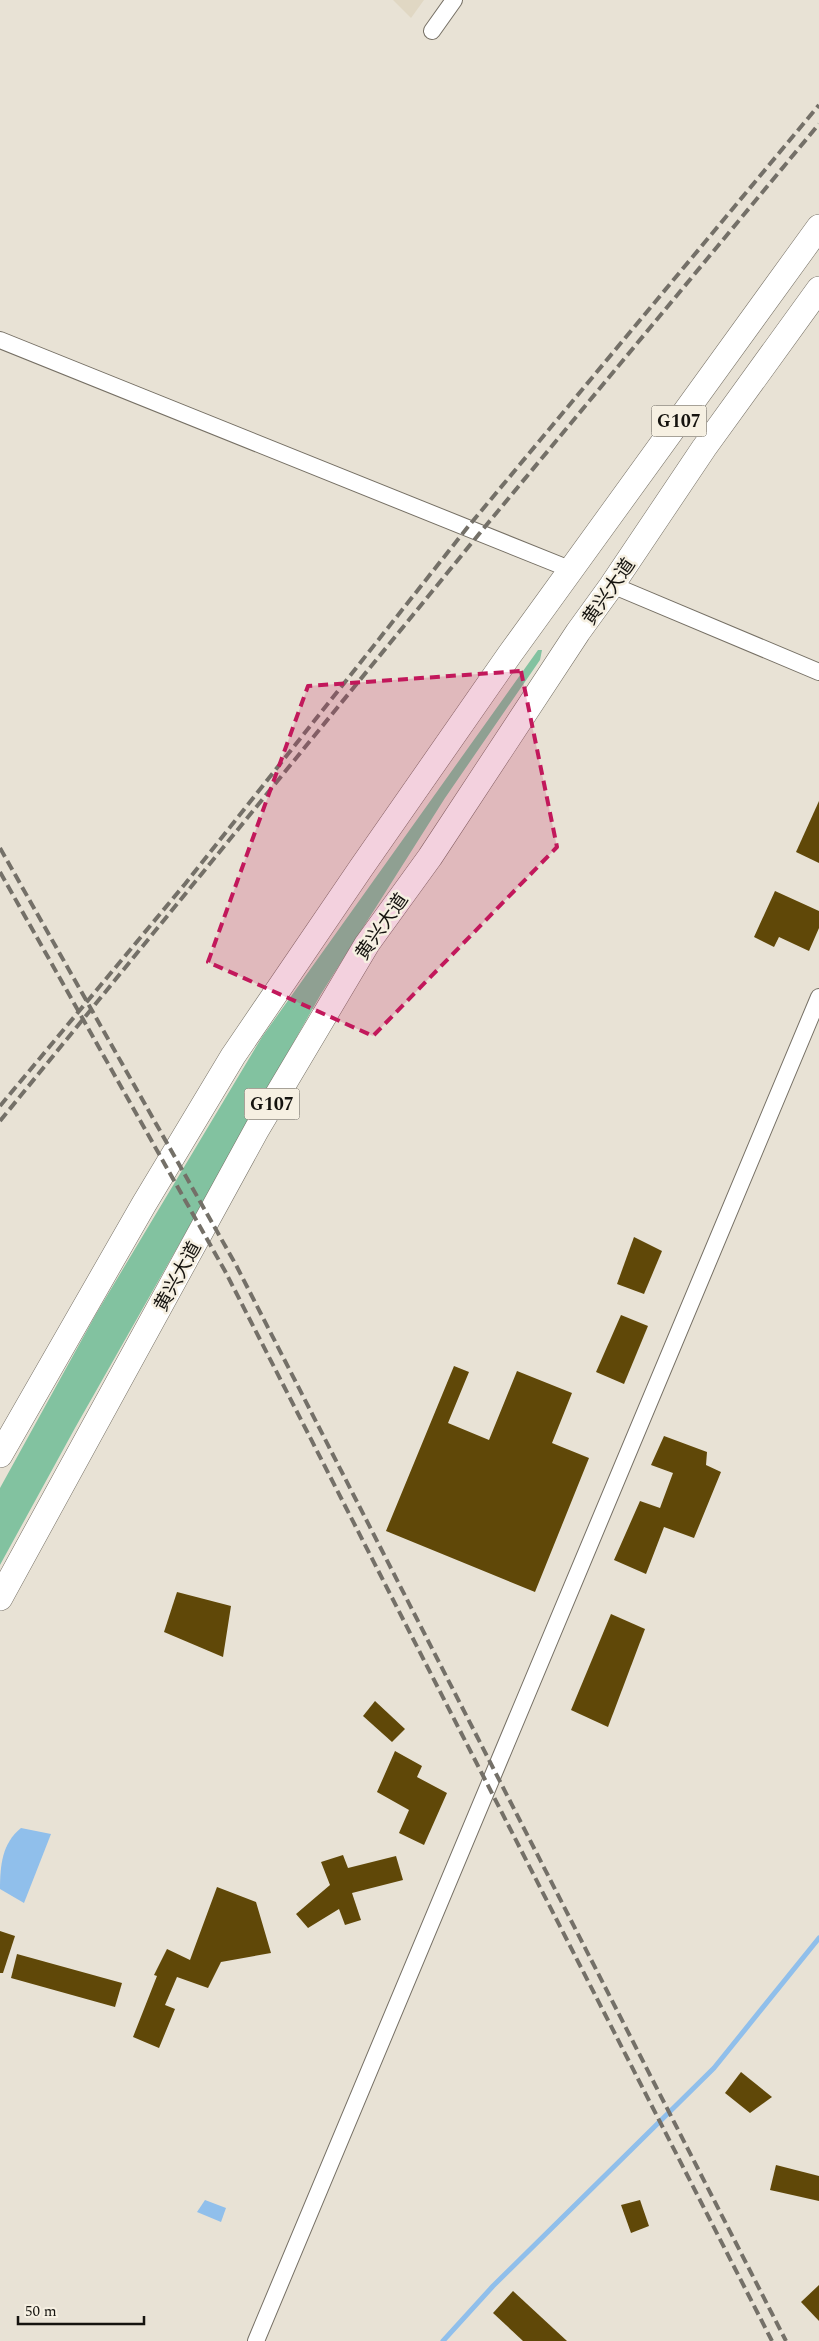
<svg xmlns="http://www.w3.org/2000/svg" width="819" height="2341" font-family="Spectral,'Noto Sans SC',serif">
<rect width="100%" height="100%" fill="#e8e2d5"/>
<path fill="#e0d7c3" d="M393 0H424L411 18Z"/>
<path fill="#82c2a0" d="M538 650H542L540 660 445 798 321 994 75 1428 0 1565V1488L96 1314 262 1037Z"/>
<g fill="#90bfeb">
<path d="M21 1828 51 1834 24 1903 0 1889C0 1866 2 1843 21 1828Z"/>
<path d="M205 2200 226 2208 221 2222 197 2212Z"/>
</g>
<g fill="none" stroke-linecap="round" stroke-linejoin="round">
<path stroke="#90bfeb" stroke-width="5" d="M443 2341 493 2286 714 2068 819 1938"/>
</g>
<g fill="#604808">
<path d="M819 801V863L796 852Z"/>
<path d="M775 891 819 911V928L809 951 779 937 774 947 754 937Z"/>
<path d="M634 1237 662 1251 644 1294 617 1284Z"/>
<path d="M621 1315 648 1326 624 1384 596 1372Z"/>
<path d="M454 1366 469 1372 448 1423 489 1440 517 1371 572 1393 552 1443 589 1458 535 1592 386 1531Z"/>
<path d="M664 1436 707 1452 706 1465 721 1472 694 1538 664 1527 646 1574 614 1560 640 1501 660 1508 673 1473 651 1465Z"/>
<path d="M177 1592 231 1606 223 1657 164 1632Z"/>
<path d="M611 1614 645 1629 608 1727 571 1710Z"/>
<path d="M375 1701 405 1729 392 1742 363 1716Z"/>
<path d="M395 1751 422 1766 417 1777 447 1793 424 1845 399 1833 409 1810 377 1792Z"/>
<path d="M343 1855 348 1868 396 1856 403 1880 352 1893 361 1920 345 1925 339 1909 308 1928 296 1914 330 1885 321 1862Z"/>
<path d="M217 1887 256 1902 271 1953 221 1962 208 1988 177 1977 165 2005 175 2009 159 2048 133 2037 157 1976 154 1975 167 1949 190 1960Z"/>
<path d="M0 1931 15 1936 3 1973H0Z"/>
<path d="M17 1954 122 1983 115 2007 11 1978Z"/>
<path d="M741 2072 772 2097 750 2113 725 2093Z"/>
<path d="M776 2165 819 2176V2201L770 2190Z"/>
<path d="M640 2200 649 2226 631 2233 621 2205Z"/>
<path d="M819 2285V2321L801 2302Z"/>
<path d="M513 2291 567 2341H523L493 2313Z"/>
</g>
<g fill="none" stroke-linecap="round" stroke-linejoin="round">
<defs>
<g id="minor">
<path d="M432 31 454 0"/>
<path d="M0 340 572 570"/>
<path d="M612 585 819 672"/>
<path d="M256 2341 819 997"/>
</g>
<g id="highway">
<path d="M0 1455 144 1204 233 1056 361 868 510 654 819 227"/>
<path d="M0 1598 257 1129 367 944 430 857 578 632 612 585 704 448 819 289"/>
</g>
</defs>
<use href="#minor" stroke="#767065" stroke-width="18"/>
<use href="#highway" stroke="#767065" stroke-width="26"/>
<use href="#minor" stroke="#fff" stroke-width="16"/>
<use href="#highway" stroke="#fff" stroke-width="25"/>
<g stroke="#747068" stroke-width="4" stroke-dasharray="10 5" stroke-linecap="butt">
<path d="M0 848 236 1265 786 2341"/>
<path d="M0 872 225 1271 772 2341"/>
<path d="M0 1106 185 884 467 528 819 105"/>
<path d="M0 1121 479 534 819 124"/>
</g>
</g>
<path fill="#c2185b" fill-opacity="0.2" stroke="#c2185b" stroke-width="4" stroke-dasharray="10 6" stroke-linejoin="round" d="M521 671 557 847 373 1036 208 962 308 686Z"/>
<g text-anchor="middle" stroke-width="5" stroke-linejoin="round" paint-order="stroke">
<g fill="#f6f0e2" stroke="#58554e" stroke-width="1">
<rect x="651.5" y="405.5" width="55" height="31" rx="4"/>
<rect x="244.5" y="1088.5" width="55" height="31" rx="4"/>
</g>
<g font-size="18" font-weight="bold" fill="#15130f">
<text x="679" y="427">G107</text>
<text x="272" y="1110">G107</text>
</g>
<g font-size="19" fill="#15130f" stroke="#f6f0e2">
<text transform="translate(608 591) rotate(-55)" y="7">黄兴大道</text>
<text transform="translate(381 926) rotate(-55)" y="7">黄兴大道</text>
<text transform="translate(177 1276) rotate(-61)" y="7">黄兴大道</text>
</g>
</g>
<path d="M18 2316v8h126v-8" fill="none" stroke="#15130f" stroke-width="2.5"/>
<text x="25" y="2316" font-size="15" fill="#15130f" stroke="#f6f0e2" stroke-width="4" paint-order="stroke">50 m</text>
</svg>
